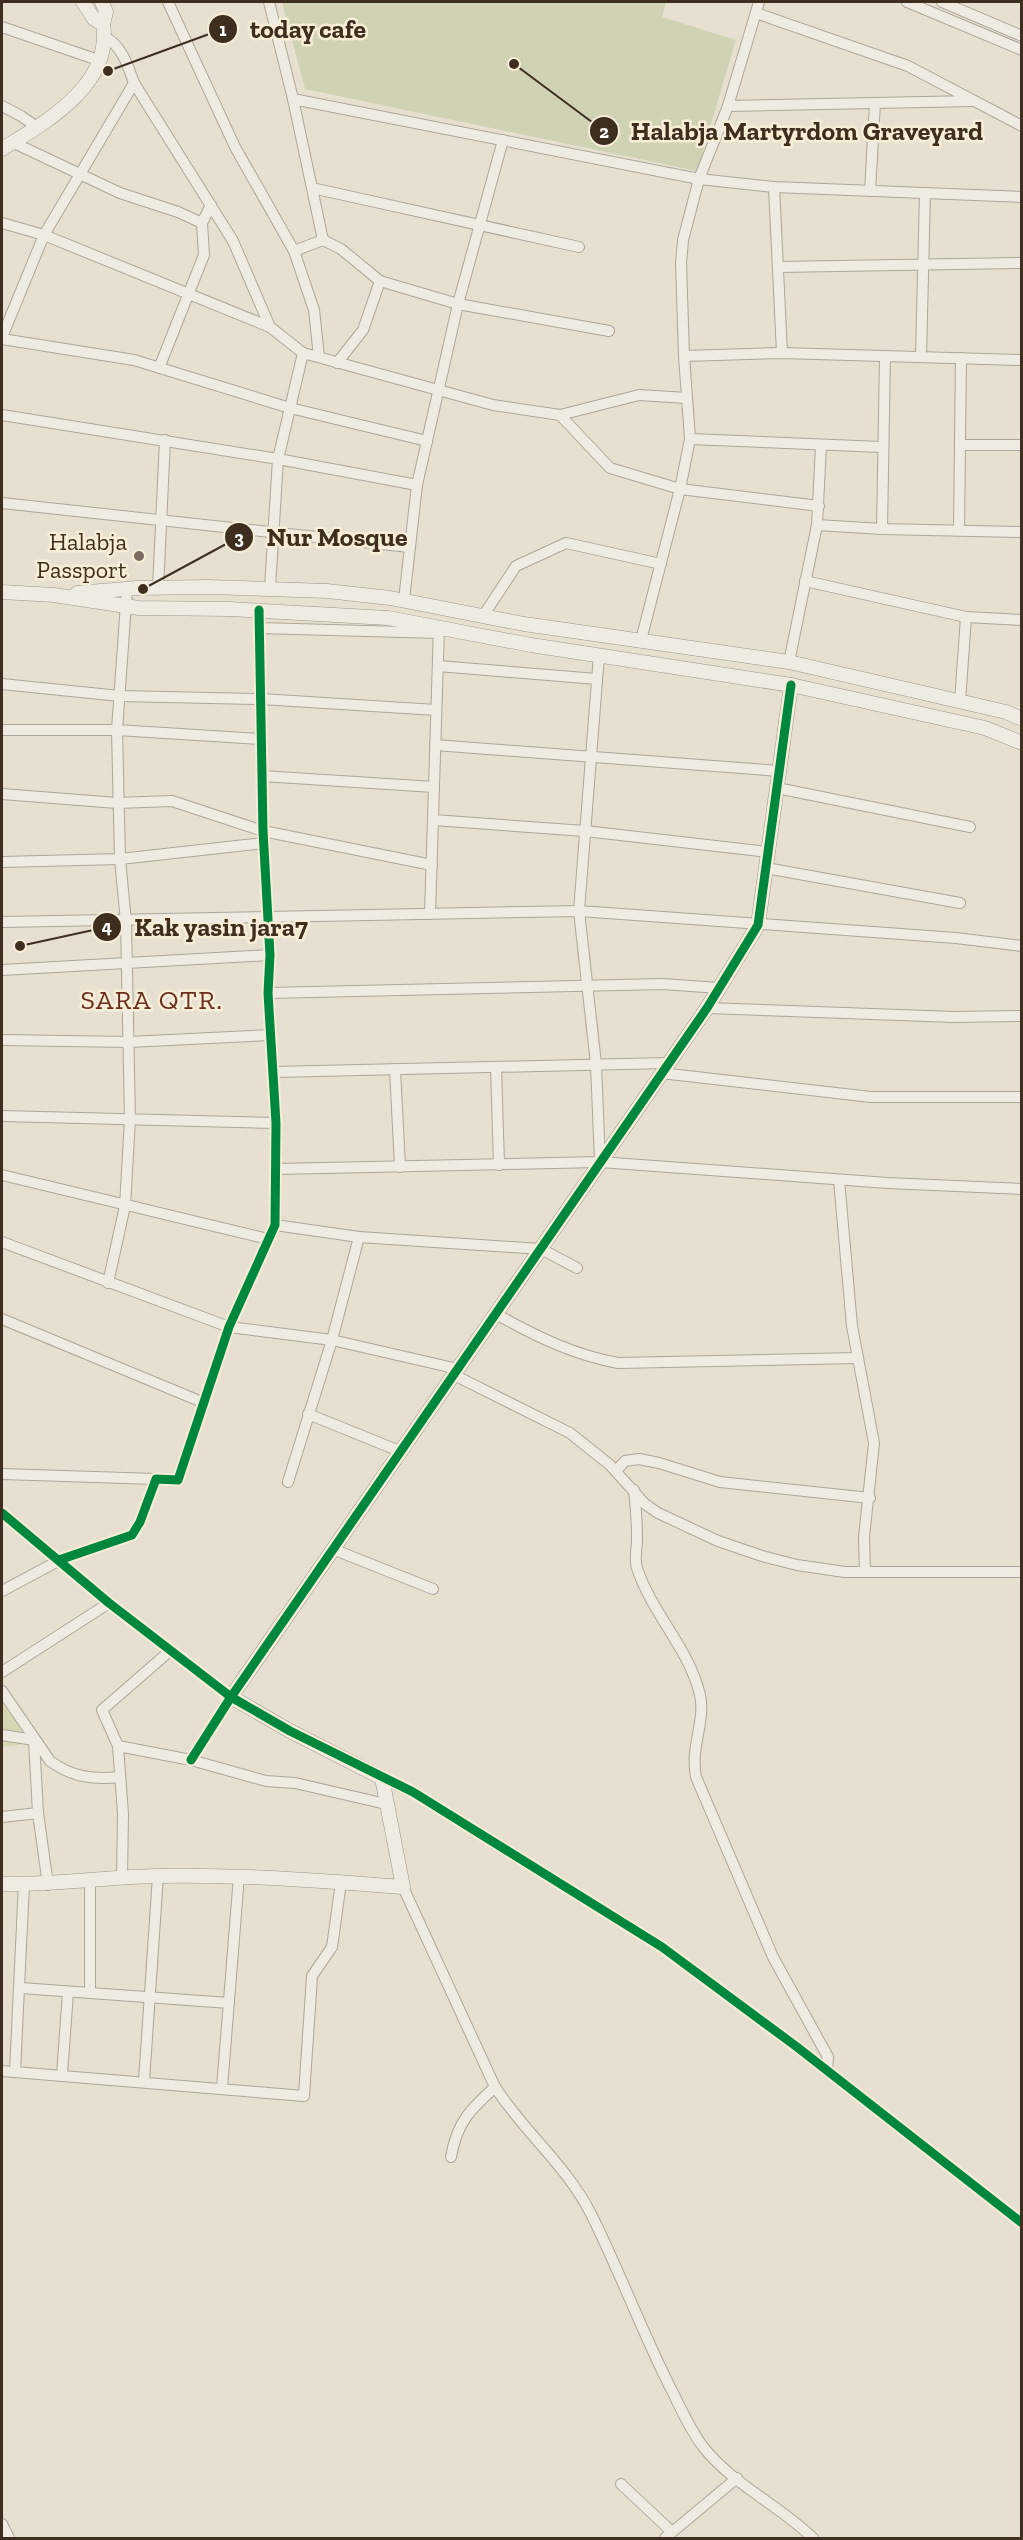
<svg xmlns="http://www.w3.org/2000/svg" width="1023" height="2540" font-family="'Zilla Slab',serif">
<rect width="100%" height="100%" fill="#e7e0d1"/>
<path fill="#d6d7b3" d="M2 1703 21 1728V1745L2 1747Z"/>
<path fill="#d1d1b3" d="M282 2H666L662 17 736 40 697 171 305 89Z"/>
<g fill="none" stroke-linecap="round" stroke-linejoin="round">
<defs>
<g id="street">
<path d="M168 2 235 147 294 251 314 310 319 357"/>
<path d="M269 2 293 99 323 240"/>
<path d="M907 2 1022 50"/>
<path d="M942 2 1022 36"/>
<path d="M756 13 908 66 1022 126"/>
<path d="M2 27 101 61"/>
<path d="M105 37C122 46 128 66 134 83L233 241 270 327"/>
<path d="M293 99 699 179 774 187 1022 197"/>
<path d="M2 106 21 116 37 127"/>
<path d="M728 106 974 101"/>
<path d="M12 142 120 193 178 212 202 223"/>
<path d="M774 187 782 353"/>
<path d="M312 188 579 247"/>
<path d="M870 191 875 103"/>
<path d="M2 223 44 235 270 327 303 353 493 405 560 415 610 468 680 489 819 506"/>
<path d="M294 251 323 240 341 249 380 281 363 330 337 363"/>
<path d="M778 267 1022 263"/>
<path d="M380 281 458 304 609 331"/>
<path d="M2 337 44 235 134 83"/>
<path d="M2 339 134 360 290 408 427 441"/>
<path d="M684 356 782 353 1022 360"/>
<path d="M921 357 925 193"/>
<path d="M159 368 204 255 202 223 211 205"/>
<path d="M2 415 278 459 417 485"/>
<path d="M560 415 639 395 687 398"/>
<path d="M690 439 881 447"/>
<path d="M960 445H1022"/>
<path d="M2 503 409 547"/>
<path d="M817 525 882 529 1022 532"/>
<path d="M882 529 885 356"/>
<path d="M959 529 961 358"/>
<path d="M805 581 966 617 1022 620"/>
<path d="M158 588 165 440"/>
<path d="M270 588 278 459 303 353"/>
<path d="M404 600 417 485 458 304 503 140"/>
<path d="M483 616 516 566 566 543 661 564"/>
<path d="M259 628 439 633"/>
<path d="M641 640 680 489 690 439 684 356 681 263 683 240 699 179 728 106 759 2"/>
<path d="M599 655 579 911 596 1064 600 1162"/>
<path d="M789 662 817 525 821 445"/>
<path d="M438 666 597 679"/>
<path d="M2 684 120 696 261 699 436 710"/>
<path d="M960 702 966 617"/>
<path d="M2 730H117L261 739"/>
<path d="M435 745 780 771"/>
<path d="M262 776 434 787"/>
<path d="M777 788 970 827"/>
<path d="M2 794 117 803 172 801 263 831 432 865"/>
<path d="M433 820 585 831 768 852"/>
<path d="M2 862 120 859 264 843"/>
<path d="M766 868 960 903"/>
<path d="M430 914 439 627"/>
<path d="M2 922 579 911 956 938 1022 946"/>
<path d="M2 970 270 955"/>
<path d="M268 993 663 984 719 988"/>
<path d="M707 1008 954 1017 1022 1016"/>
<path d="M2 1040 129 1042 271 1035"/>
<path d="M496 1067 499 1165"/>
<path d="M395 1069 400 1167"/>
<path d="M274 1072 667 1063"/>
<path d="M661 1073 871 1097H1022"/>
<path d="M2 1116 276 1123"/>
<path d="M276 1169 600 1162 888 1183 1022 1189"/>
<path d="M2 1175 268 1239"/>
<path d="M839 1180 852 1326 874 1443 864 1537 865 1571"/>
<path d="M275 1225 359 1237 541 1249 577 1268"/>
<path d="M2 1242 229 1327 332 1340 458 1369"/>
<path d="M108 1283 125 1206 130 1119 126 922 120 859 117 730 127 589"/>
<path d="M496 1314C535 1336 574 1355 618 1363L857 1358"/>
<path d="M2 1319 202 1402"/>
<path d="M454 1375 570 1433 610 1465 645 1504 658 1513 718 1541 762 1556 797 1565 845 1572H1022"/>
<path d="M308 1414 402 1452"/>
<path d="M616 1471 625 1461 639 1459 659 1463 720 1482 870 1498"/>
<path d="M2 1474 156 1479"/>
<path d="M288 1482 332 1340 359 1237"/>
<path d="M634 1490C636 1507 637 1523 637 1540 637 1549 634 1560 637 1568 652 1614 689 1648 700 1695 706 1721 690 1746 696 1777L773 1957 828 2057 827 2071"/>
<path d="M2 1513 109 1603 231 1697 191 1760"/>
<path d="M335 1550 433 1589"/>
<path d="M59 1560 132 1535 140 1522 156 1479 178 1480 229 1327 275 1225 276 1123 268 993 270 955 263 831 259 610"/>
<path d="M2 1591 60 1560"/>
<path d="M2 1672 109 1603"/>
<path d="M2 1691 50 1761C72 1777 93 1780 120 1777"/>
<path d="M2 1735 34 1740 38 1813 48 1885"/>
<path d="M118 1746 102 1710 171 1650"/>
<path d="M382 1778 413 1792 662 1947 797 2047 1022 2223"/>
<path d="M2 1817 38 1813"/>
<path d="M122 1877 123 1814 118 1746 191 1760 266 1781 295 1783 386 1804"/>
<path d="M90 1881V1993"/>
<path d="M403 1887 495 2087C524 2132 567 2166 591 2214 619 2270 641 2329 669 2385 680 2406 689 2429 704 2448 734 2485 780 2506 813 2538"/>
<path d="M21 1988 229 2003"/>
<path d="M2 2071 304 2096 312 1976 332 1947 341 1882"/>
<path d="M15 2071 24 1884"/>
<path d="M62 2075 68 1992"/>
<path d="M144 2081 158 1876"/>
<path d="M222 2088 239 1876"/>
<path d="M451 2157C457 2122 470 2110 495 2087"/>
<path d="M621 2484 671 2531"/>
<path d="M2 2524 9 2538"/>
<path d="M665 2538 737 2478"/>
</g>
<g id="secondary">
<path d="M83 2 94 19 103 24"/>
<path d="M102 2 106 12 103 24"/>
<path d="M2 149C46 122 113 85 103 24"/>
<path d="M2 592 54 595 139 608 229 609 388 618 531 645 791 685 985 728 1022 743"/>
<path d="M77 593 137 588 208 587 327 591 390 598 524 624 789 662 1006 712 1022 719"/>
<path d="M2 1884C55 1885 104 1877 156 1876 239 1874 321 1881 403 1887L382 1778 290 1731 231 1697 707 1008 758 925 791 685"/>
</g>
</defs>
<use href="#street" stroke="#ada599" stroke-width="12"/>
<use href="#secondary" stroke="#9c958a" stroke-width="15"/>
<use href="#street" stroke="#efebe3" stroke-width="10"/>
<use href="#secondary" stroke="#efebe3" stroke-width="14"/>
<defs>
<g id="cycleway">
<path d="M2 1513 109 1603 231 1697 290 1731 413 1792 662 1947 797 2047 1022 2223"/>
<path d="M59 1560 132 1535 140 1522 156 1479 178 1480 229 1327 275 1225 276 1123 268 993 270 955 263 831 259 610"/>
<path d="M191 1760 231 1697 707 1008 758 925 791 685"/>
</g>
</defs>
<use href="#cycleway" stroke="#f7eed8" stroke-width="13"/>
<use href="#cycleway" stroke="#00873e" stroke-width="9"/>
</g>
<circle fill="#786c5e" stroke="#f7eed8" stroke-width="2" cx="139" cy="556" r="6"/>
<g text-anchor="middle" stroke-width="5" stroke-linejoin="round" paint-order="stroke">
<g font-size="24" fill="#3d2e20" stroke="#f7eed8" text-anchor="end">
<text x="127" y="550">Halabja<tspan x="127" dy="28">Passport</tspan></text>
</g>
<g font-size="27" letter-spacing="1.5" fill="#6b2e1e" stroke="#f7eed8">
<text x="152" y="1009">SARA QTR.</text>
</g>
</g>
<path fill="none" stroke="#3d2e20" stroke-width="2" d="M108 71L223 29M514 64L604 131M143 589L239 537M20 946L107 927"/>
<g fill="#3d2e20" stroke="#f7eed8" stroke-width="2">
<circle cx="108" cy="71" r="6"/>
<circle cx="514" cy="64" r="6"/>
<circle cx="143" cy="589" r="6"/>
<circle cx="20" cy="946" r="6"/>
<circle cx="223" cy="29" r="15"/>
<circle cx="604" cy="131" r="15"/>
<circle cx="239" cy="537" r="15"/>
<circle cx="107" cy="927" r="15"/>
</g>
<g font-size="18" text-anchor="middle" font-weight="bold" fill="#fff">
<text x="223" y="36">1</text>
<text x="604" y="138">2</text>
<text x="239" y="544">3</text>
<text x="107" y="933">4</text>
</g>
<g font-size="26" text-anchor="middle" font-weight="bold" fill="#3d2e20" stroke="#f7eed8" stroke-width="5" stroke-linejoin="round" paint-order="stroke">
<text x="308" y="38">today cafe</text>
<text x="807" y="140">Halabja Martyrdom Graveyard</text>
<text x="337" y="546">Nur Mosque</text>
<text x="221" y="936">Kak yasin jara7</text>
</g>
<rect width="1023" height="2540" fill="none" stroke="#3d2e20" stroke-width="6"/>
</svg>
